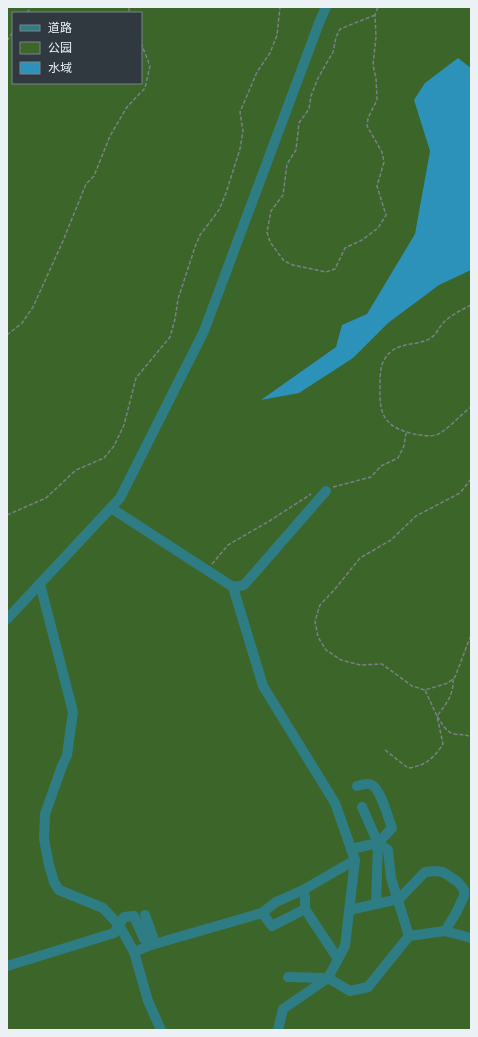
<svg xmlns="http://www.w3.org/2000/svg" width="478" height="1037" font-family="'Roboto Serif','Noto Sans SC',serif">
<rect width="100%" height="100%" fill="#313940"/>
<path fill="#3c652a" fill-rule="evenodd" d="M7 7H471V1030H7ZM13 13H141V83H13Z"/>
<path fill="#2c92b9" d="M458 58 471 68V270L439 285 388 323 353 358 299 393 261 400 336 347 342 325 367 314 415 234 430 151 414 100 425 83Z"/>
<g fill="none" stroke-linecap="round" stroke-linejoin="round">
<g stroke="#7a8187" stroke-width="1.5" stroke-dasharray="4 2" stroke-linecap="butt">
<path d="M129 7V13"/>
<path d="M7 8 8 7"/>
<path d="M27 13 31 7"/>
<path d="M375 15 340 29 336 37 333 52 318 78 311 96 309 109 299 123 296 150 287 164 283 195 271 211 267 232 270 242 284 261 293 265 326 272 335 269 345 248 362 240 378 228 386 215 377 186 384 162 382 152 367 126 368 118 377 100 376 78 373 65 376 37 375 15 378 7"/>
<path d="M7 41 13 32"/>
<path d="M471 305C461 310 451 315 443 323 439 327 437 334 432 337 418 348 396 339 384 360 380 367 380 378 380 387 379 416 385 427 414 434 421 435 429 437 436 435 447 431 461 414 471 407"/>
<path d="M7 335 22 323 33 307 63 241 86 184 94 176 110 136 127 107 145 88 150 66 141 43"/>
<path d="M471 479 460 493 416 516 391 540 360 558 335 589 320 605 315 621 318 637 326 650 341 660 360 665 382 664 412 686 425 690 448 683 455 677 471 635"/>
<path d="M333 487 371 477 381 466 398 458 404 446 406 433"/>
<path d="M7 515 46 498 76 470 104 458 114 446 124 425 136 378 170 337 175 319 178 299 195 247 200 235 219 210 226 193 240 149 243 131 240 112 257 72 270 53 277 35 280 7"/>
<path d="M212 564 228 545 271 520 311 494"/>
<path d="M453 679C454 695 446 704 437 716 441 722 446 733 455 734 461 735 465 734 471 737"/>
<path d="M385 750 408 768C425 766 434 758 443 744L437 716 425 690"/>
</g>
<g stroke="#2f7d84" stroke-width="10">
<path d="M111 508 233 587 263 686 335 803 355 860 345 946 328 978 283 1009 278 1030"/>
<path d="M40 584 73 712 67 755 62 766 45 814 44 839 49 865 54 882 59 890 103 908 119 925 134 952 148 1001 161 1030"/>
<path d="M233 587 244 585 326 491"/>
<path d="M7 619 120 498 204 331 319 23 326 7"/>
<path d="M357 786C362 785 367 782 372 785 381 790 388 818 392 828L378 843"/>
<path d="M362 807 378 843 376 904"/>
<path d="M351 849 378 843 388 850 391 878 409 936"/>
<path d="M303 890 305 897V909L338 959"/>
<path d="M349 910 399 899 425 872 435 871 443 872 458 882 464 890V896L456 913 445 931"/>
<path d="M262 913 272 926 305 909"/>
<path d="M134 952 151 945 262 913 276 902 303 890 355 860"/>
<path d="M7 966 114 933 124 917 134 916 144 939 151 945 153 937 145 915"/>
<path d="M288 977 328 978 350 991 368 987 409 936 445 931 471 938"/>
</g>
</g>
<rect width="478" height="1037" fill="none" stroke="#ecf1f6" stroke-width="16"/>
<rect x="12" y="12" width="130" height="72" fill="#313940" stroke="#7c8389"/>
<rect x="20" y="25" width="20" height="6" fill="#2f7d84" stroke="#7c8389"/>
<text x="48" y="32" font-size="12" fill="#ecf1f6">道路</text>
<rect x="20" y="42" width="20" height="12" fill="#3c652a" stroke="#7c8389"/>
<text x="48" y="52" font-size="12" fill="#ecf1f6">公园</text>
<rect x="20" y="62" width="20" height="12" fill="#2c92b9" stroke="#7c8389"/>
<text x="48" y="72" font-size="12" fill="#ecf1f6">水域</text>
</svg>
